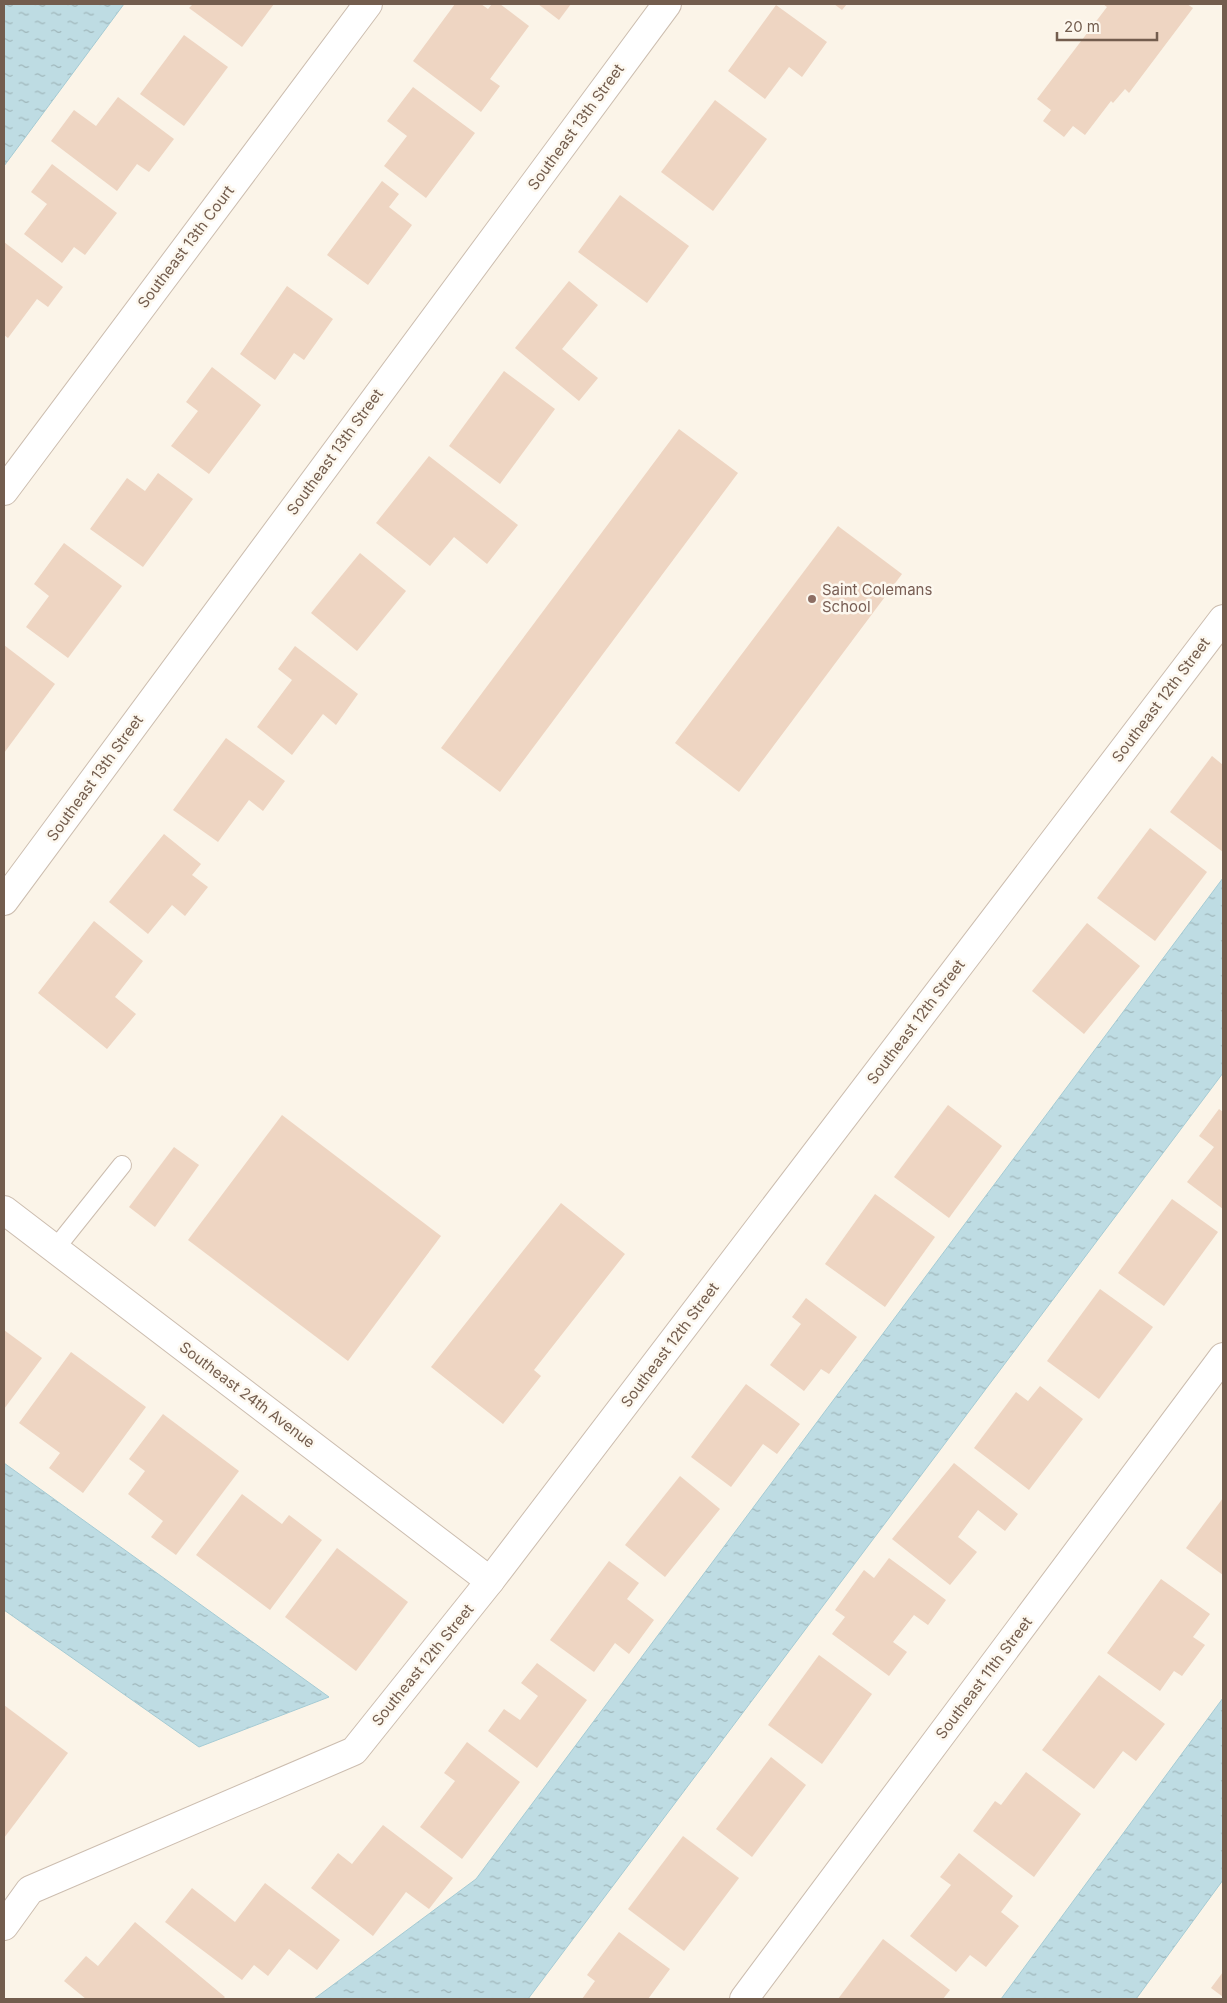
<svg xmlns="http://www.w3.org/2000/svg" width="1227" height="2003" font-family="Inter,sans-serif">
<defs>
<pattern id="water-ripples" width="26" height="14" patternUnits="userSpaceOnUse" patternTransform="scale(1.25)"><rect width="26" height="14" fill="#bedce3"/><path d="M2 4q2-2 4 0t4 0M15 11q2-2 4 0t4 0" fill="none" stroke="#9fb6ba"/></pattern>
</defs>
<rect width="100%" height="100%" fill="#fbf4e8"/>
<g fill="url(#water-ripples)" stroke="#a5cbd4">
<path d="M4 4H124L4 166Z"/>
<path d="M1223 878V1073L528 1999H314L476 1879Z"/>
<path d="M4 1463 329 1697 199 1747 4 1610Z"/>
<path d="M1223 1698V1880L1136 1999H1001Z"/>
</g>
<g fill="#eed5c2">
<path d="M193 4H274L242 47 189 8Z"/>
<path d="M455 4H481L488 9 492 4H500L529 26 490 79 500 86 481 112 413 61Z"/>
<path d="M538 4H571L559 20Z"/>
<path d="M834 4H847L842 10Z"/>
<path d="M1103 4H1187L1193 8 1129 93 1125 89 1113 103 1111 101 1085 135 1073 126 1064 137 1043 121 1051 110 1037 99 1107 7Z"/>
<path d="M776 5 827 42 802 77 789 67 765 99 728 71Z"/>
<path d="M184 35 228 67 184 126 140 94Z"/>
<path d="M413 87 475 133 426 198 384 166 407 136 387 121Z"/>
<path d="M118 97 174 139 149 172 137 164 117 191 51 141 74 110 96 126Z"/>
<path d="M715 100 767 139 713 211 661 172Z"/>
<path d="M52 164 117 213 85 255 74 247 62 263 24 234 47 204 31 192Z"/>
<path d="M382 181 399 194 389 207 412 225 368 285 327 255Z"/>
<path d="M620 195 689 246 647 303 578 252Z"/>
<path d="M4 242 63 287 48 307 37 299 8 338 4 335Z"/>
<path d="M569 281 598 305 562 349 598 378 579 401 515 348Z"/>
<path d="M287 286 333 319 304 360 294 353 275 380 240 354Z"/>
<path d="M212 367 261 405 209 474 171 446 198 411 186 402Z"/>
<path d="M504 371 555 409 500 484 449 446Z"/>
<path d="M679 429 738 473 500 792 441 748Z"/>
<path d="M429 456 518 525 487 564 454 537 430 566 376 523Z"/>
<path d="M158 473 193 499 143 567 90 529 127 478 145 491Z"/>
<path d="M838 526 902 574 739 792 675 743Z"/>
<path d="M64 543 122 586 68 658 26 627 49 596 34 584Z"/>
<path d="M360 553 406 591 357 651 311 613Z"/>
<path d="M4 645 55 684 4 753Z"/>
<path d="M295 646 358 694 336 725 323 714 292 755 257 727 292 680 278 669Z"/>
<path d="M226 738 285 781 263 811 249 800 218 842 173 810Z"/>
<path d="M1212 756 1223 765V852L1170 812Z"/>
<path d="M1150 828 1207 872 1155 941 1097 898Z"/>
<path d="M164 834 201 864 192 875 208 887 185 916 172 905 148 934 109 902Z"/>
<path d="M94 921 143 961 115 997 136 1014 107 1049 38 993Z"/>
<path d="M1087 923 1140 966 1084 1034 1032 991Z"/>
<path d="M948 1105 1002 1146 949 1218 894 1177Z"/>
<path d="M1219 1109 1223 1112V1209L1187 1182 1214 1147 1199 1136Z"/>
<path d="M282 1115 441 1236 348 1361 188 1240Z"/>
<path d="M174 1147 199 1165 155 1227 129 1207Z"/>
<path d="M875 1194 935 1237 885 1307 825 1264Z"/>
<path d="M1172 1199 1218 1232 1164 1306 1118 1273Z"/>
<path d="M561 1203 625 1254 534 1370 541 1376 503 1424 431 1367Z"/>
<path d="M1100 1289 1153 1327 1099 1399 1047 1361Z"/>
<path d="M806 1298 857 1337 829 1374 821 1369 804 1391 770 1365 801 1324 792 1317Z"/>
<path d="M4 1330 42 1358 4 1409Z"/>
<path d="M71 1352 146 1407 83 1493 49 1468 60 1453 19 1423Z"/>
<path d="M746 1384 800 1424 777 1454 763 1444 731 1487 691 1457Z"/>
<path d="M1040 1386 1083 1419 1029 1490 974 1448 1016 1392 1028 1401Z"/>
<path d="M163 1414 239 1471 176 1555 151 1537 163 1521 128 1494 145 1471 129 1459Z"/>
<path d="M954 1463 1018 1514 1005 1531 978 1510 958 1537 977 1552 950 1585 892 1539Z"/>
<path d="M680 1476 720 1509 665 1577 625 1545Z"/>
<path d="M242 1494 282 1524 289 1515 322 1540 270 1610 196 1555Z"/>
<path d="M1223 1498V1575L1186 1548Z"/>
<path d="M337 1548 408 1602 356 1671 285 1617Z"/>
<path d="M889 1558 946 1600 928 1625 914 1615 893 1642 907 1652 889 1676 832 1634 845 1617 835 1610 864 1570 874 1578Z"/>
<path d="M609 1561 639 1583 627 1599 654 1620 629 1654 615 1643 594 1672 550 1640Z"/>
<path d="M1161 1579 1210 1614 1193 1637 1205 1645 1182 1676 1174 1671 1160 1691 1107 1653Z"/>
<path d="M819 1655 872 1694 822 1764 768 1725Z"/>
<path d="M537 1663 587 1700 537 1768 488 1731 504 1709 520 1720 538 1696 521 1683Z"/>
<path d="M1099 1675 1165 1724 1136 1761 1123 1751 1094 1789 1042 1750Z"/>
<path d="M4 1705 68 1753 4 1838Z"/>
<path d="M467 1742 520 1782 462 1859 420 1827 455 1781 444 1773Z"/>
<path d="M771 1757 806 1785 752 1857 716 1829Z"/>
<path d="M1026 1772 1081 1814 1034 1877 973 1831 995 1801 1001 1805Z"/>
<path d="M383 1825 453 1878 429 1909 406 1892 373 1936 311 1888 338 1853 352 1864Z"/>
<path d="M683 1836 739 1878 684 1951 628 1909Z"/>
<path d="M959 1853 1013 1896 1001 1912 1019 1926 986 1967 970 1955 956 1972 910 1936 951 1885 940 1877Z"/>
<path d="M265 1883 340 1940 317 1970 289 1949 268 1976 254 1965 242 1980 165 1922 192 1888 235 1922Z"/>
<path d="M135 1922 225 1997 223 1999H86L64 1981 86 1956 98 1966Z"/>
<path d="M619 1932 670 1969 648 1999H582L595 1981 587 1975Z"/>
<path d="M883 1939 950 1990 943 1999H838Z"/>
<path d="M1223 1972V1997L1211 1988Z"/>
</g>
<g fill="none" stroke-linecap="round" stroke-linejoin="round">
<defs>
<path id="lane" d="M55 1249 122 1165"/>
<g id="street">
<path d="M4 491 368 4"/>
<path d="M4 901 667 4"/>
<path d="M4 1210 490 1581"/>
<path d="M4 1926 30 1890 354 1751 490 1581 1223 619"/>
<path d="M744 1999 1223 1357"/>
</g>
</defs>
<use href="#lane" stroke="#ccbdaf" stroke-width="20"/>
<use href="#street" stroke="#ccbdaf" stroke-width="30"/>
<use href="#lane" stroke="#fff" stroke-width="18"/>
<use href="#street" stroke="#fff" stroke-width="28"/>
</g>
<circle fill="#8d6e63" stroke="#fdf8ef" stroke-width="2" cx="812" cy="599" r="5"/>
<g text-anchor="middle" stroke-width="5" stroke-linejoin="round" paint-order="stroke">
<g font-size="15" fill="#735d4e" stroke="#fdf8ef">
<text transform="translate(576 127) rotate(-54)" y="5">Southeast 13th Street</text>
<text transform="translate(186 247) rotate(-53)" y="5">Southeast 13th Court</text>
<text transform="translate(335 452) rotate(-54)" y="5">Southeast 13th Street</text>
<text transform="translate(1161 700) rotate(-53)" y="5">Southeast 12th Street</text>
<text transform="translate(95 778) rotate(-54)" y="5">Southeast 13th Street</text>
<text transform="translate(916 1022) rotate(-53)" y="5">Southeast 12th Street</text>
<text transform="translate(670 1345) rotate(-53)" y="5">Southeast 12th Street</text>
<text transform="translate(247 1395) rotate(37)" y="5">Southeast 24th Avenue</text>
<text transform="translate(423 1665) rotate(-51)" y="5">Southeast 12th Street</text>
<text transform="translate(984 1678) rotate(-53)" y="5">Southeast 11th Street</text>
</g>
<g font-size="15" fill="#785e54" stroke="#fdf8ef" text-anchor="start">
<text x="822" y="595">Saint Colemans<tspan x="822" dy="17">School</tspan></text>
</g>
</g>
<rect width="1227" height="2003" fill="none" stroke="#735d4e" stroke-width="10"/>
<path d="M1057 32v8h100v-8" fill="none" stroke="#735d4e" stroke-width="2.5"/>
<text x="1064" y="32" font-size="15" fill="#735d4e" stroke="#fdf8ef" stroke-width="4" paint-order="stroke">20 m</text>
</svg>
